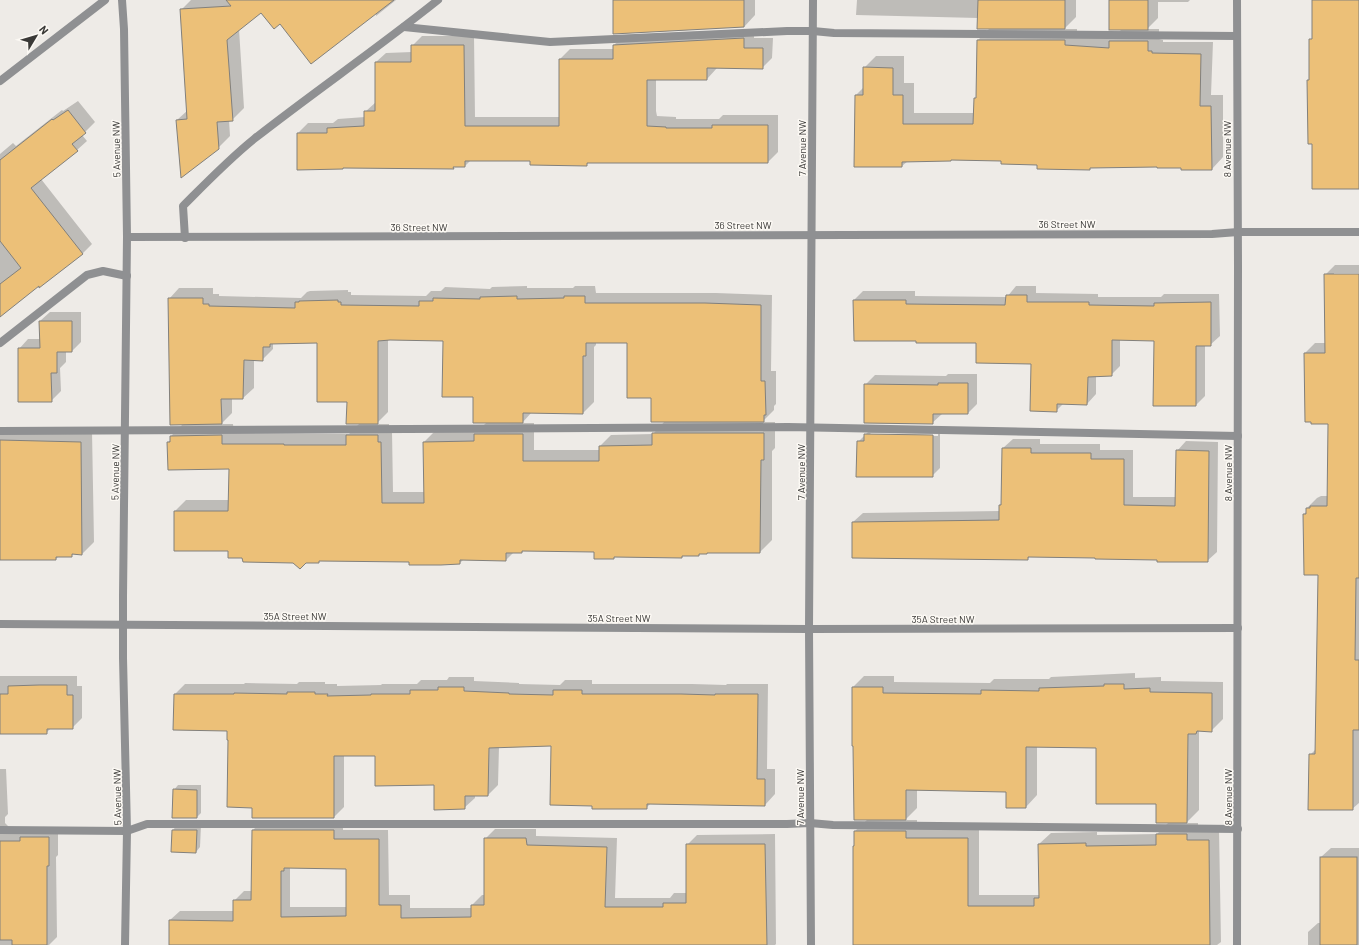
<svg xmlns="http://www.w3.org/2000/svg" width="1359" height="945" font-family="Barlow,sans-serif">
<rect width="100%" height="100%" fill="#eeebe7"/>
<g fill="#0003" fill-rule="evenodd">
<path d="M191 0H396L376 16V12H262L239 29 244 108 232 120H229L230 136 218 148 177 120 188 110 181 10Z"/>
<path d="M614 0H755V15L744 27Z"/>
<path d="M857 0H1076V17L1064 29H1077V34L1115 36 1122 29 1110 0H1190L1188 2H1158V18L1147 29H1159V39L1163 40V42H1213L1211 95H1223V157L1212 169 1182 167H1092L1089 169 1002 160 952 159 908 161 902 166H855L856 95 864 87V68L876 56H904V83H914V113H975V99L977 97 978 40 990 28 978 18 856 15Z"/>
<path d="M754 29V38H773L772 58 762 68H717L707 79H656V111L657 116 676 117V119H719L723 115H778V152L768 162H589L586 165 531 160H471L465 166H455L453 168 298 133 308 123H333L338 119 365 117V112L376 102V62L386 53 412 52V46L422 36H474L475 117H560V59L570 49H614V45L624 35Z"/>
<path d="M78 101 95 122 82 135 87 141 77 150 41 179 92 244 82 254 40 284 0 316V154L13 143 16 146 62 110 63 111Z"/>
<path d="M1335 265H1359V273H1334V275H1359V803L1352 809 1310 755 1316 749 1319 574 1304 514 1307 511V508L1317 498 1321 496H1328L1329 423 1305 353 1315 343H1326L1325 275Z"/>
<path d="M527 286V288H573L575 286H595L596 293H716L772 295 771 371H776V404L774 406V410L762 422H775V448L772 451V540L760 552H708L701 553 699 555H684L682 557 615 556 614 558 595 551 524 550 522 552H514L506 560 464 559 460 563 410 561 321 560 318 562H293L229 550 175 511 186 500H229L230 468 168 442 171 440V436L183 424 169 299 179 288H213V294H219V296L301 298 307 292 310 291 348 290V292H351V295L426 296 431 291H441L445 287 490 289 492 287ZM388 340H444L487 422 479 430 435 431 424 442V492H393L392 431H389V424H376L388 412ZM318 342 360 423 349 434 234 433 233 424H221L232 413V398H243L254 388V359L262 360 273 349V343ZM596 342H628L652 397 665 421 653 434 611 435 600 446V450H534V423H522L532 412 583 413 594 402V347L596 345Z"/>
<path d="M1016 286H1036V293L1098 294V297H1161L1164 294H1219L1220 336 1210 345H1205V396L1196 405 1155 340 1120 339V366L1111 375H1096V394L1087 404 1064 403 1056 411 1032 363 977 342 917 340H854V300L863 291H915V296L1007 297Z"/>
<path d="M50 312H81V342L72 351H66V362L60 368 61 391 51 401 19 349 28 339H41L40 321Z"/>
<path d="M948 374H977V404L968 413 942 414 932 423 865 385 875 375 946 376Z"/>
<path d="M873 427 940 428V468L932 476 858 442ZM871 433 938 434V436L869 435Z"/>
<path d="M0 429 92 431 94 542 82 554 74 553 71 556H59L56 559H0Z"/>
<path d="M1013 439H1040V444H1100V450H1133V497H1176L1177 451 1186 441 1218 442 1217 552 1207 561 1096 557 1030 556 1028 559 853 557V522L863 513 1000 511V505L1002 503 1003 448Z"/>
<path d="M1135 673V678L1161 677V681L1223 682V719L1211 731 1199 730V810L1186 823H1198V829H1219L1221 942 1217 945H854L855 831 868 819 853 687 864 676H894V682L990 683 994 679H1049L1051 677ZM1037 746 1097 747 1157 803 1169 822 1157 834 1097 835V832L1051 833 1039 844V895H979V827H917V820H905L917 808V790L1007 791 1026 807 1037 795Z"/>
<path d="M0 676H77V686H82V718L72 728H51L46 733H0Z"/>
<path d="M449 677H474V681L519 683V684L560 685 565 680H592V684H692L726 685 727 684H768L767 769H775V794L765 805 651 803 646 808 593 805 552 745 499 747 498 785 488 795H475V798L464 808 434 784 376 755H344V807L333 818 253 807 228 730 174 729 175 694 185 684H244L245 683 297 684 299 682H325V684H337V686L381 685 382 684H417L421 680H447Z"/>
<path d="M0 769H6L8 814 5 817V823L9 827 58 828V855L56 857 57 937 49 945H0Z"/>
<path d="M178 785H201V813L196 818 174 790Z"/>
<path d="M263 820H343V830H388L389 895H410V908H472V905L482 895H485V839L495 829H536V836L617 838 615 898H670L674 893H687V845L697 835 775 834 776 944 775 945H170V920L180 911H234V901L244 891H252L253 830ZM290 867 347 868V907H290Z"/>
<path d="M177 825H201L200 847 196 852 172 851 173 830Z"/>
<path d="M1331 848H1359V945H1308V932L1318 923H1321V857Z"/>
</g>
<g fill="#ecc078" stroke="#82807c" fill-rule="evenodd">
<path d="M226 0H394L311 64 280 24 274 29 261 13 227 40 233 121 217 122 219 149 181 178 176 120 187 119 180 9 231 6Z"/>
<path d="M613 0H744V27L613 34Z"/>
<path d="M978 0H1065V29H977Z"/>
<rect x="1109" y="0" width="39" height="30"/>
<path d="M1312 0H1359V189H1312V144H1308L1307 80H1309V39H1312Z"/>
<path d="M744 38V48H763V69L707 68V80H647V126L666 127V128H712V125H768V163H587V166L530 165V161H465V167H453L454 169 343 168V169L297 170V133H327V128L364 126V111H375V62H411V45H464L465 126H559V59H613V45Z"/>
<path d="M977 40H1065V45L1109 48V41H1148V51H1152V53L1201 54 1200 106H1211L1212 170H1181V168H1157V167L1090 168V170L1037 169V165L1001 164V161L951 160V161L902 162V167H854L855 95H863V67L893 68V95H903V124H973L974 98H976Z"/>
<path d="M68 110 86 133 72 144 78 151 31 188 83 254 39 288V286L0 317V284L21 268 0 241V160L52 119 53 120Z"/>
<path d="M1324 274H1359V578H1356L1355 660H1359V730H1353V810H1308L1309 754H1315L1318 575H1304L1303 514H1306V508H1310V506H1327L1328 424H1311V422H1305L1304 353H1325Z"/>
<path d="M1006 295H1027V302H1089V305L1154 306V303L1211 302V346H1196V406H1153L1154 341 1112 340V376L1088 377 1087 405 1057 404V412L1030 411 1031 364 976 363V343H916V341H854L853 300H906V304L1005 305Z"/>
<path d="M517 296V299L564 298V296H585V303H705L761 305V381H765L766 415H764V422H651V398H627V343H586V356H583V414L523 413V423H473V397H442L443 341 390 340 378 341V424H346L347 402H317V343L270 344V347H263V361L244 360 243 399H221L222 424 170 425 168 298H203V304H209V306L295 308V302H299V301L338 300V302H341V305L419 306V301H433V298L480 299V297Z"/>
<path d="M39 321H72V352H57V373H51L52 402H18V348H40Z"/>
<path d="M938 383H968V414H933V424L864 423V384L938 385Z"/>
<path d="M652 433H764V460H761L760 553H707V554H699V556H682V558L614 557V559H594V552L522 551V553H506V561L460 560V564L441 565H409V562L319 561V563H306L300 569 293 563 243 562 242 558H228V551H174V511H228L229 469 168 470 167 442H170V436L222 435V444H284V445H346V435H378V442H381L382 503H424L423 442 474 441V434H523V461H599V446L652 445Z"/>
<path d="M864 434 933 435V477H856L857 441H864Z"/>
<path d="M0 440 81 442 82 555 72 554V557H56V560H0Z"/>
<path d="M1002 448H1031V453H1091V459H1124V505L1175 506 1176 450 1209 451 1208 562H1157V560L1095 559V558L1028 557V560L852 558V522L999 520V505H1001Z"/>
<path d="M1104 684H1124V689L1150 688V692L1212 693V732L1197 731 1196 734H1188L1187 823H1156V804H1096V748L1026 747V808H1006V792L906 790V820H854L853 746H852V687H883V693L981 694V690L1039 691V688L1104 686Z"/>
<path d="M39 685H67V695H73V729H47V734H0V694H8V686Z"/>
<path d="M438 687H464V691L509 693V694L553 695V690H582V694H681L715 695V694H758L757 779H765V806L647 804V809H592V806L550 805 551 746 489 748 488 796H465V809L434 810V785L375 786V756H334V818H252V808L227 807 228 740H227V731L173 730 174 694H234V693L287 694V692H315V694H328L327 696 371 695V694H410V690H438Z"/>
<path d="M173 789 197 790V818H172Z"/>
<path d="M172 830H197L196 853 171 852Z"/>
<path d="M252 830H334V839H379V905H401V918L471 917V905H484V838H526L527 845 607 847 605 907H663V903H686V844H765L767 945H169V920L233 921V900H251ZM284 868 346 869V916L281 917V871H284Z"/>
<path d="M854 831H906V838H968V906H1034V898H1039L1038 844 1086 843V846L1156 845V834H1187V840H1209L1210 945H853V846H854Z"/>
<path d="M20 837H49V866H47V945H12V940H0V841H20Z"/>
<rect x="1320" y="857" width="37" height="88"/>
</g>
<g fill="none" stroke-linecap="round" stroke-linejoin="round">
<g stroke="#8f9092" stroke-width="8">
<path d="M404 27 550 42 787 31H813L834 33 1237 36"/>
<path d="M185 238 183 206C206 183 228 160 254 139 314 92 378 48 438 0"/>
<path d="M0 343 87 275 103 271 127 276"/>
<path d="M0 431 788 427 1238 436"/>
<path d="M0 830 127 831 147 824H787L810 823 833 825 1238 829"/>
</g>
<g stroke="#8f9092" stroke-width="8">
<path d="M122 0 124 29 127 237 123 596V658L127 831 125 945"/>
<path d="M1237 0 1238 265 1237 945"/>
<path d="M0 81 105 0"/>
<path d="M127 237 1212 234 1238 232H1359"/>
<path d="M0 624 809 629 1238 628"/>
<path d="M811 945 809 629 813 0"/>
</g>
</g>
<g text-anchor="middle" stroke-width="3" stroke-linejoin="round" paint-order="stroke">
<g font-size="10" fill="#3a3937" stroke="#fcf9f4">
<text transform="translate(802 148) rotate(-90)" y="4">7 Avenue NW</text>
<text transform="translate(116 149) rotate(-91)" y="4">5 Avenue NW</text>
<text transform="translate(1227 149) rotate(-90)" y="4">8 Avenue NW</text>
<text x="1067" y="228">36 Street NW</text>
<text x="743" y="229">36 Street NW</text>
<text x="419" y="231">36 Street NW</text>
<text transform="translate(115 472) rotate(-89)" y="4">5 Avenue NW</text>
<text transform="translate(801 472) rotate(-90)" y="4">7 Avenue NW</text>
<text transform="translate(1228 473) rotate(-90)" y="4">8 Avenue NW</text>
<text x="295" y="620">35A Street NW</text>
<text x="619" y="622">35A Street NW</text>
<text x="943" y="623">35A Street NW</text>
<text transform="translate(117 797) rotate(-91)" y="4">5 Avenue NW</text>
<text transform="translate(800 797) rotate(-90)" y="4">7 Avenue NW</text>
<text transform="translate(1228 797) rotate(-90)" y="4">8 Avenue NW</text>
</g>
</g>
<g transform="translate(36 36) rotate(52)" stroke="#fcf9f4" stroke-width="3" paint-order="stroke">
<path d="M0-3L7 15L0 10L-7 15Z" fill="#3a3937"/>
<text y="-6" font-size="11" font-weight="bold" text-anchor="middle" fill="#3a3937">N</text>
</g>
</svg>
